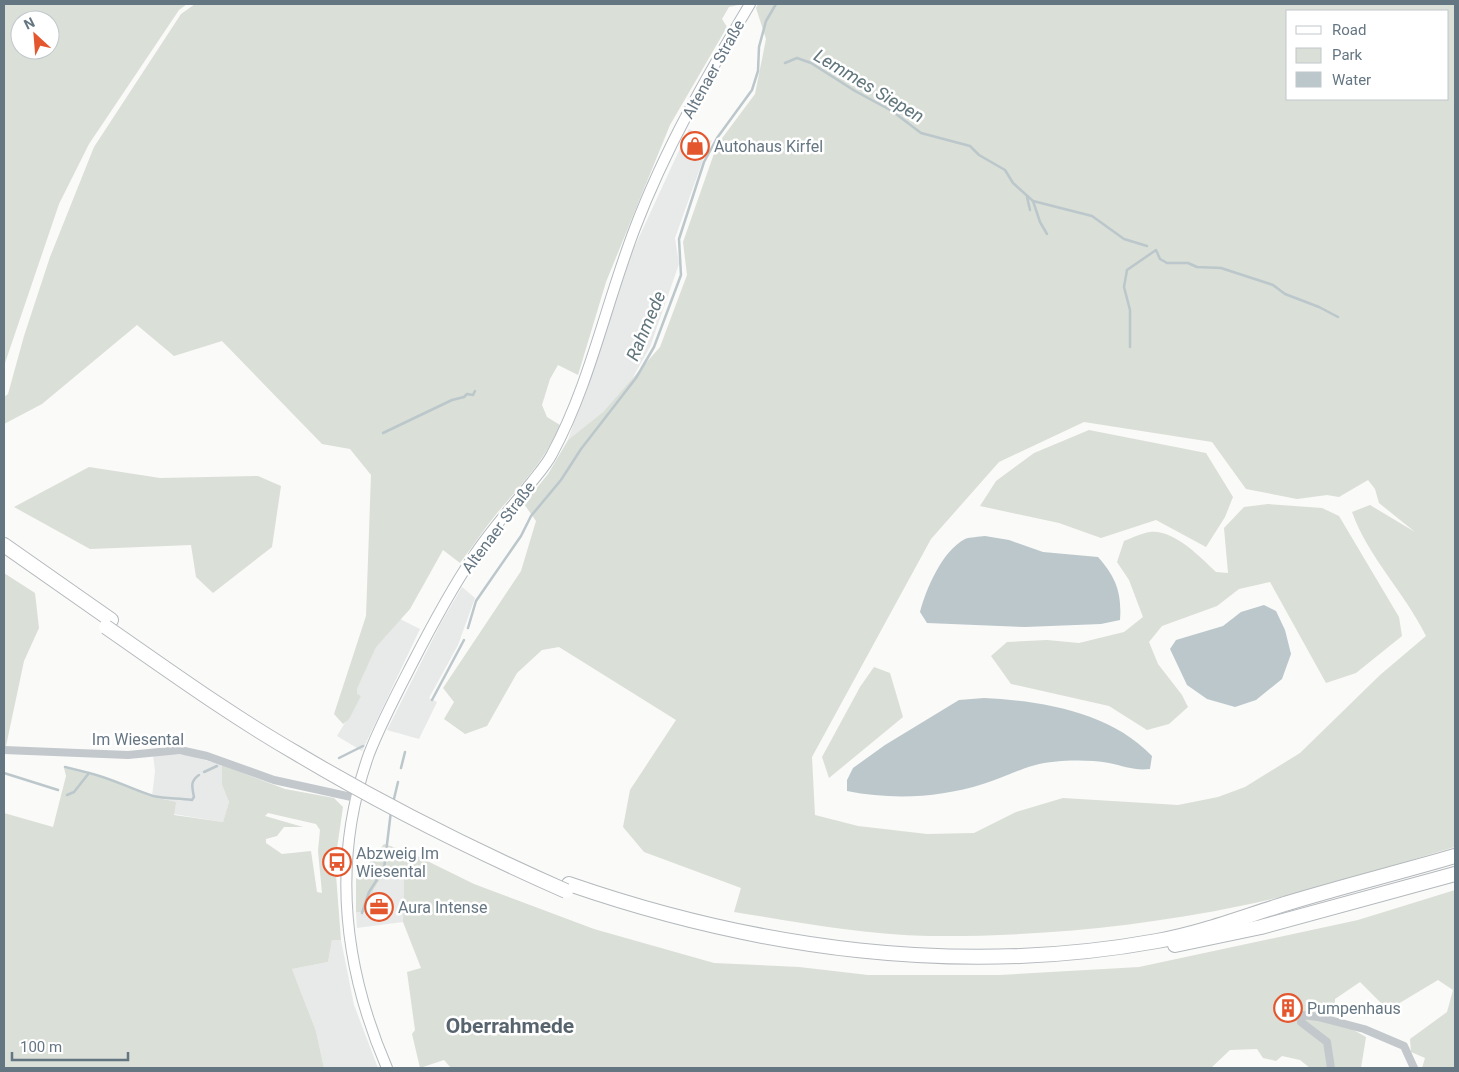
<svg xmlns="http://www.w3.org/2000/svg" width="1459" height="1072" font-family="Roboto,sans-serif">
<rect width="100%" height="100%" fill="#fafaf8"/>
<g fill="#e8e9e9">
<path d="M689 129 712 141 704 157 675 238 679 264 650 347 632 379 603 412 568 440 628 261Z"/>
<path d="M462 587 475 598 458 645 429 698 437 702 419 739 387 730 441 623Z"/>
<path d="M400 619 420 629 362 751 337 736 361 696 356 694 357 689 376 646Z"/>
<path d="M171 754 188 755 222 765V785L229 802 223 822 173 814 152 797 155 771 153 755Z"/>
<path d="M387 868 404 872 403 922 357 928 356 912H366L374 889Z"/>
<path d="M332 940H341L354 1005 378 1068H324L316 1031 292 969 328 962Z"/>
</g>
<g fill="#dadfd7" fill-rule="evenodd">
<path d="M4 4H187L179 10 89 144 59 204 4 366ZM20 20H50V50H20Z"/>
<path d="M195 4H742L729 7 722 19 727 27 670 125 606 282 578 375 558 365 550 379 542 405 547 417 560 425C546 459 521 485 497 513 484 529 473 546 460 563L443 550 410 609 376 647 357 689V694L361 696 349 719 343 724 334 714 366 616 371 475 350 449 322 444 222 341 174 356 137 325 42 404 4 424V397L8 394 24 336 50 257 94 147 181 14Z"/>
<path d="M758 4H1455V847C1384 868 1313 891 1240 906 1139 927 1032 937 929 936 864 935 798 922 734 912L741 888 644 852 623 827 630 790 676 720 559 647 542 650 517 673 487 726 465 734 444 719 454 702 443 688 521 571 536 521 524 504 548 474 568 440 603 412 660 347 687 275 683 242 717 145 755 94 766 39 756 8ZM1288 11H1448V99H1288ZM1084 422 1212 442 1246 489 1297 499 1327 495 1339 497 1368 480 1375 489 1379 503 1415 532 1370 505 1352 512C1368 557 1405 593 1426 636L1380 675 1300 753 1245 787 1218 797 1178 805 1063 798 1016 812 974 833 927 834 858 826 815 815 812 757 931 539 999 462Z"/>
<path d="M1089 430 1206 453 1233 497 1225 517 1206 547 1156 520 1101 538 1059 523 980 506 996 481 1034 453Z"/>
<path d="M89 467 160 478 258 476 281 486 272 547 213 593 196 577 191 545 90 549 14 507Z"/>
<path d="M1268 504 1322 508 1339 516 1399 617 1402 636 1356 673 1326 683 1270 582 1239 589 1217 606 1162 626 1149 642 1158 664 1182 695 1188 707 1169 724 1147 730 1109 706 1011 684 991 656 1007 642 1047 640 1079 643 1124 632 1143 617 1129 580 1117 562 1124 541C1132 538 1142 533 1150 532 1174 529 1201 558 1216 572L1228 573 1224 528 1244 507Z"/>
<path d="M4 573 35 593 39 628 24 661 6 746H4Z"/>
<path d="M874 667 890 673 903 717 829 778 822 757 860 687Z"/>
<path d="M222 765 285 789 334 798 343 807 335 862 341 940H332L328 962 292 969 316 1031 324 1068H4V813L53 827 66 776 64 768 108 779 152 797 176 802 174 815 223 822 229 802 222 785ZM268 813 316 824 320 830 318 851 322 893 317 892 311 851 282 854 266 843V839L277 836 284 827H303L265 816Z"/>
<path d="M384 844 409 852 474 884 594 929 714 963 799 967 868 975H1000L1139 967 1358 920 1455 890V1068H1422L1425 1058 1411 1052 1410 1039 1447 1012 1453 990 1438 980 1388 1010 1360 982 1335 999 1334 1019 1366 1037 1361 1068H1310L1300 1060 1282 1056 1276 1061 1263 1058 1257 1049 1230 1050 1211 1068H451L444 1060 420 1068 412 1034 415 1030 407 972 421 968 403 922 404 872 387 868 374 889 366 912H356V879Z"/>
</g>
<g fill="#bbc7cb">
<path d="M985 536 1009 540 1043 552 1098 557C1116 577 1122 593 1120 620L1101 624 1025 627 927 623 920 612C926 589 942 551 965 539 970 537 979 537 985 536Z"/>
<path d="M1264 605 1276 611 1285 630 1291 654 1282 679 1256 700 1235 707 1207 699 1187 685 1170 649 1176 640 1223 626 1241 612Z"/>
<path d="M984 698C1043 701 1110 712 1152 756L1150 769C1135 771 1124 766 1109 763 1090 760 1072 760 1052 762 1028 764 1006 777 983 784 939 798 892 800 847 791V780L853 768 885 745 959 700Z"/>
</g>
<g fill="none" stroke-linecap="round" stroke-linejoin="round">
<g stroke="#bbc7cb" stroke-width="2.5">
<path d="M785 63 797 58 811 63 855 91 892 111 921 133 970 146 979 155 1005 170 1013 183 1033 201 1092 216 1124 239 1147 246"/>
<path d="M1027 197 1030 210"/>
<path d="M1033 201 1040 222 1047 234"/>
<path d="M1130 347V310L1124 287 1127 270 1156 250 1160 259 1167 263H1188L1197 267 1221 268 1273 285 1285 294 1319 307 1338 317"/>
<path d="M383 433 452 400 464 397 467 394 473 395 475 391"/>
<path d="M468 628 476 601 521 536 531 516 561 480 581 449 636 378 654 347 681 275 679 239 704 162 717 138 752 90 758 71 759 47 766 21 776 4"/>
<path d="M432 700 464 640"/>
<path d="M339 758 363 746"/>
<path d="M65 767 89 773"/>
<path d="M401 768 405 752"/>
<path d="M204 772 217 766"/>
<path d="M4 773 58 790"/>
<path d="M67 795 74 792 89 773C111 778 131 789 153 796 166 799 178 798 192 800L194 797C192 787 190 781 199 775"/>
<path d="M393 803 398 782"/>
<path d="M362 913 369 892 384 869 391 811"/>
<path d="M1307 1009C1321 1009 1333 1006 1344 1016"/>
</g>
<defs>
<path id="secondary" d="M387 1068C343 966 331 861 369 754 381 723 397 693 412 664 431 627 450 591 473 557 490 531 512 507 531 483 538 474 547 464 552 454 590 384 606 303 635 228 665 149 707 76 750 4"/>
<g id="motorway">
<path d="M4 545 111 620"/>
<path d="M569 884C757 949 959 977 1157 941 1202 933 1245 916 1288 903 1344 886 1400 872 1455 856"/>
<path d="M1175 945 1261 927 1455 874"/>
</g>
</defs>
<use href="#secondary" stroke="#b3babf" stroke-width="12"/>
<use href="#motorway" stroke="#b4b9bd" stroke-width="16"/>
<g stroke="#c3c8cc" stroke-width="8">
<path d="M4 750 128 755 180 750 207 756 274 780 356 798"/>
<path d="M1331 1068 1327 1042 1301 1022 1303 1015 1318 1017 1364 1029 1404 1046 1414 1068"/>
</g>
<use href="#secondary" stroke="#fff" stroke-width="10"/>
<use href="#motorway" stroke="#fff" stroke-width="14"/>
<defs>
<path id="motorway-bridge" d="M106 627C168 670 230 715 296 753 383 805 473 850 566 891"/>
</defs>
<use href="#motorway-bridge" stroke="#b4b9bd" stroke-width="16" stroke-linecap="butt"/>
<use href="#motorway-bridge" stroke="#fff" stroke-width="14"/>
</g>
<defs>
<symbol id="shop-ring" viewBox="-11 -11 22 22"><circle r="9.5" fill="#fff" stroke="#e4572e" stroke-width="1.5"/><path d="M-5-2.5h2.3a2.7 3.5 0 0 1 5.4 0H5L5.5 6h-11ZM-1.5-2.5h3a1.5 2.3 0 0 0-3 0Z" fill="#e4572e"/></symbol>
<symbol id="bus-ring" viewBox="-11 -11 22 22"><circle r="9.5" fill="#fff" stroke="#e4572e" stroke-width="1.5"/><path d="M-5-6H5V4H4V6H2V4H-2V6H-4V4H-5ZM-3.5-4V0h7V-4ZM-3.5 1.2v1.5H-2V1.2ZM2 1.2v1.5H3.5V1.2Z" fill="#e4572e"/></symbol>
<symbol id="office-ring" viewBox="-11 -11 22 22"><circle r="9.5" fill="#fff" stroke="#e4572e" stroke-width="1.5"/><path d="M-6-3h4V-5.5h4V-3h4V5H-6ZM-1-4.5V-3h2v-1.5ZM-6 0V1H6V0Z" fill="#e4572e"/></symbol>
<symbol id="building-ring" viewBox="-11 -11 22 22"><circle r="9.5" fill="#fff" stroke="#e4572e" stroke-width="1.5"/><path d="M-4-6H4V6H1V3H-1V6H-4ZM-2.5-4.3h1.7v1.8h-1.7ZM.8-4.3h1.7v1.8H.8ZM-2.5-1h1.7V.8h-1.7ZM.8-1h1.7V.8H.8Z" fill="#e4572e"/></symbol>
</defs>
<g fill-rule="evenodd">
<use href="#shop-ring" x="679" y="130" width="32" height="32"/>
<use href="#bus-ring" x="321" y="846" width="32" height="32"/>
<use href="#office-ring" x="363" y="891" width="32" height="32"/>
<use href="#building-ring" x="1272" y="992" width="32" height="32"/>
</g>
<g text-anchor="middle" stroke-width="5" stroke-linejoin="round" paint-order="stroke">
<g font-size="16" fill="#657683" stroke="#fff">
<text transform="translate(713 69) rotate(-61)" y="6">Altenaer Straße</text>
<text transform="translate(498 527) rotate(-53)" y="6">Altenaer Straße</text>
<text x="138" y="745">Im Wiesental</text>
</g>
<g font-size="16" fill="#657683" stroke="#fff" text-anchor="start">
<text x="714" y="152">Autohaus Kirfel</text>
<text x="356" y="859">Abzweig Im<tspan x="356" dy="18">Wiesental</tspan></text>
<text x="398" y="913">Aura Intense</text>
<text x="1307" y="1014">Pumpenhaus</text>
</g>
<g font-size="18" font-style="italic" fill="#60757c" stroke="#fff">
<text transform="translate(869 86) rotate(31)" y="6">Lemmes Siepen</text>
<text transform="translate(646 326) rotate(-67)" y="6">Rahmede</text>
</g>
<g font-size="21" font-weight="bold" fill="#57646e" stroke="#fff">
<text x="510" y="1033">Oberrahmede</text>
</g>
</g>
<rect width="1459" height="1072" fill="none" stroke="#657683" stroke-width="10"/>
<rect x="1286" y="10" width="162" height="90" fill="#ffffff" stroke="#c1c8cd"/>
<rect x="1296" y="26" width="25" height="8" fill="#ffffff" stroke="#c1c8cd"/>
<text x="1332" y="35" font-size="15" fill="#657683">Road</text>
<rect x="1296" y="48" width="25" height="15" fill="#dadfd7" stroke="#c1c8cd"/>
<text x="1332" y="60" font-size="15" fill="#657683">Park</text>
<rect x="1296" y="72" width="25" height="15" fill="#bbc7cb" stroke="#c1c8cd"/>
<text x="1332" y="85" font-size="15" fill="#657683">Water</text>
<g transform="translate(35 35) rotate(334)"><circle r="24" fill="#ffffff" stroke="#c1c8cd"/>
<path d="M0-4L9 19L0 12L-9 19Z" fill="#e4572e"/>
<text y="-8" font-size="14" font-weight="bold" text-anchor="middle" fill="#657683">N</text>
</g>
<path d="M12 1052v8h116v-8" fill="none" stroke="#657683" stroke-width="2.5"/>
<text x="20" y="1052" font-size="15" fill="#657683" stroke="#ffffff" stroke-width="4" paint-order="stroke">100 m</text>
</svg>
